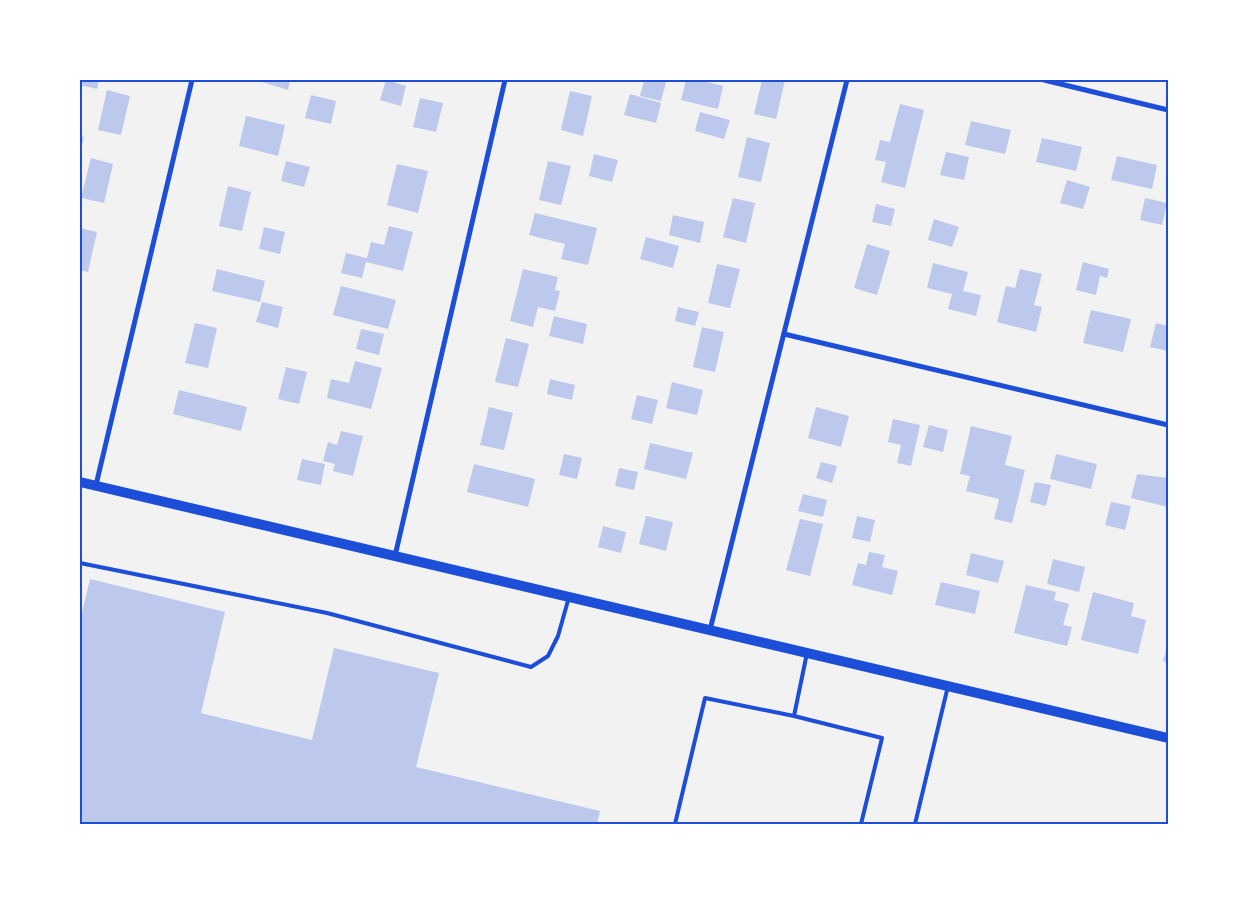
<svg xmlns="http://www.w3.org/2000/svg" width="1248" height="904" font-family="'PT Sans Narrow',sans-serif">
<rect width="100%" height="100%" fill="#f2f2f2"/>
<g fill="#bdc9ec">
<path d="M80 80H99L97 89 80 85Z"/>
<path d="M256 80H290L288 90Z"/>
<path d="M386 80 406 86 401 106 380 100Z"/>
<path d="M644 80 666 82 661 101 640 96Z"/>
<path d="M686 80H699L723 86 718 109 681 100Z"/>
<path d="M762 80H785L776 119 754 114Z"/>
<path d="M107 90 130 96 121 135 98 130Z"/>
<path d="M570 91 592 96 583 136 561 130Z"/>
<path d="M630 94 661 103 656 123 624 115Z"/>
<path d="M311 95 336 101 331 124 305 118Z"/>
<path d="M420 98 443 103 436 132 413 127Z"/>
<path d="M900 104 924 110 905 188 881 182 886 162 875 160 880 140 890 142Z"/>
<path d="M700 112 730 120 724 139 695 131Z"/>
<path d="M246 116 285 125 278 156 239 146Z"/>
<path d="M971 121 1011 130 1005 154 965 145Z"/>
<path d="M80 136 84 137 81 149H80Z"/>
<path d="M747 137 770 143 761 182 738 177Z"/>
<path d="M1042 138 1082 147 1076 171 1036 162Z"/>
<path d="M946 152 969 157 964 180 940 175Z"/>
<path d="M594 154 618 160 612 182 589 176Z"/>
<path d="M1117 156 1157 165 1152 189 1111 180Z"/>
<path d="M91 158 113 164 104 203 81 198Z"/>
<path d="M286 161 310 167 304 187 281 181Z"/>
<path d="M548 161 571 166 561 205 539 200Z"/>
<path d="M397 164 428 171 418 213 387 205Z"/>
<path d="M1067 180 1090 187 1083 209 1060 203Z"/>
<path d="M228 186 251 192 242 231 219 226Z"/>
<path d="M733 198 755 203 746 243 723 237Z"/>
<path d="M1145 198 1167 203 1162 225 1140 220Z"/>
<path d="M876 204 895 209 891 226 872 222Z"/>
<path d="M535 213 597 228 588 265 561 259 565 244 529 235Z"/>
<path d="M673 215 704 222 700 243 669 235Z"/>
<path d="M934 219 959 227 952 247 928 240Z"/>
<path d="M389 226 413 232 403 271 366 262 362 278 341 273 346 253 367 258 371 242 384 245Z"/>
<path d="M264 227 285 232 280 254 259 249Z"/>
<path d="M80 228 97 232 88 272 80 270Z"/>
<path d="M646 237 679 246 673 268 640 259Z"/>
<path d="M867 244 890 251 877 295 854 288Z"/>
<path d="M1083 262 1109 269 1107 278 1100 276 1096 295 1076 290Z"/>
<path d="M933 263 968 272 963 291 981 295 976 316 948 309 952 294 927 288Z"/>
<path d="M717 264 740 269 730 308 708 303Z"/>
<path d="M217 269 265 281 260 302 212 291Z"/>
<path d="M523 269 558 277 555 290 560 291 555 311 538 307 533 327 510 321Z"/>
<path d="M1020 269 1042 274 1034 305 1042 307 1036 332 997 322 1006 286 1015 288Z"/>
<path d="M341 286 396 300 388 329 333 315Z"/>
<path d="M262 302 283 307 278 328 256 322Z"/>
<path d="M678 307 699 312 695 326 675 321Z"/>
<path d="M1091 310 1131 319 1123 352 1083 343Z"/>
<path d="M554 316 587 324 583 344 549 336Z"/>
<path d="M195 323 217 328 208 368 185 363Z"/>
<path d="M1156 323 1168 326V351L1150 347Z"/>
<path d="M702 327 724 332 715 372 693 367Z"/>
<path d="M361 329 384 334 379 355 356 349Z"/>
<path d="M506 338 529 344 518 387 495 382Z"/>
<path d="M355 361 382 368 371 409 327 398 331 379 349 383Z"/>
<path d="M286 367 307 372 299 404 278 399Z"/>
<path d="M550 379 575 385 572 400 547 394Z"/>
<path d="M672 382 703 390 697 415 666 408Z"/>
<path d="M179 390 247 407 241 431 173 414Z"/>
<path d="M637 395 658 400 652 424 631 419Z"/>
<path d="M489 407 513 413 504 450 480 445Z"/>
<path d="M816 407 849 416 841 447 808 438Z"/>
<path d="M893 419 920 425 911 466 897 463 901 445 888 442Z"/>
<path d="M929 425 948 430 943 452 923 447Z"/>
<path d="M971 426 1012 436 1005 465 1025 470 1012 523 994 519 999 499 966 491 970 476 960 474Z"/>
<path d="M341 431 363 436 353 476 333 471 335 464 323 461 328 442 337 445Z"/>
<path d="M650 443 693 453 686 479 644 469Z"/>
<path d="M564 454 582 458 577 479 559 475Z"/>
<path d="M1056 454 1097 464 1091 489 1050 479Z"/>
<path d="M302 459 325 464 321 485 297 480Z"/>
<path d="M821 462 837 466 832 483 816 478Z"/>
<path d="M474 464 535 479 528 507 467 492Z"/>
<path d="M619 468 638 472 634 490 615 486Z"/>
<path d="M1137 474 1168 478V507L1131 498Z"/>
<path d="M1035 482 1051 485 1046 506 1030 502Z"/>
<path d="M803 494 827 500 823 517 798 511Z"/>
<path d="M1111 502 1131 506 1125 530 1105 525Z"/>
<path d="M646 516 673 522 666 551 639 544Z"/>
<path d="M857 516 875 520 870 542 852 538Z"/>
<path d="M800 519 823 524 810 576 786 570Z"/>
<path d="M603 526 626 532 621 553 598 547Z"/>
<path d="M869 552 885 555 882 567 898 571 892 595 852 585 858 563 866 565Z"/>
<path d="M971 553 1004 561 998 583 966 575Z"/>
<path d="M1053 559 1085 567 1079 592 1047 584Z"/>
<path d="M90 579 225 612 201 713 312 740 334 648 439 673 416 767 600 811 597 824H80V621Z"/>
<path d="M941 582 980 591 975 614 935 605Z"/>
<path d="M1026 585 1056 592 1054 600 1069 604 1063 625 1072 627 1067 646 1014 633Z"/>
<path d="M1093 592 1134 603 1131 616 1146 620 1138 654 1081 640Z"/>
<path d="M1168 644V663L1163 661Z"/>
</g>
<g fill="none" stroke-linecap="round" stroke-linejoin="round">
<g stroke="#1d4ed8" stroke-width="4">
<path d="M80 563 327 613 531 667 548 656 558 636 569 597"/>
<path d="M794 716 807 653"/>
<path d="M675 824 705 698 794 716 882 738 861 824"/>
<path d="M915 824 948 686"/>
</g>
<g stroke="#1d4ed8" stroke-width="5">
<path d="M1044 80 1168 110"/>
<path d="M784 334 1168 425"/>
<path d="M96 485 192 80"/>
<path d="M395 556 505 80"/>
<path d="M710 630 847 80"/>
</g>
<path stroke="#1d4ed8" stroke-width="10" d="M80 482 1168 738"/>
</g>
<rect width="1248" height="904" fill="none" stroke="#ffffff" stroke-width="162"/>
<rect x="81" y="81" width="1086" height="742" fill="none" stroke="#1d4ed8" stroke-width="2"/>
</svg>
